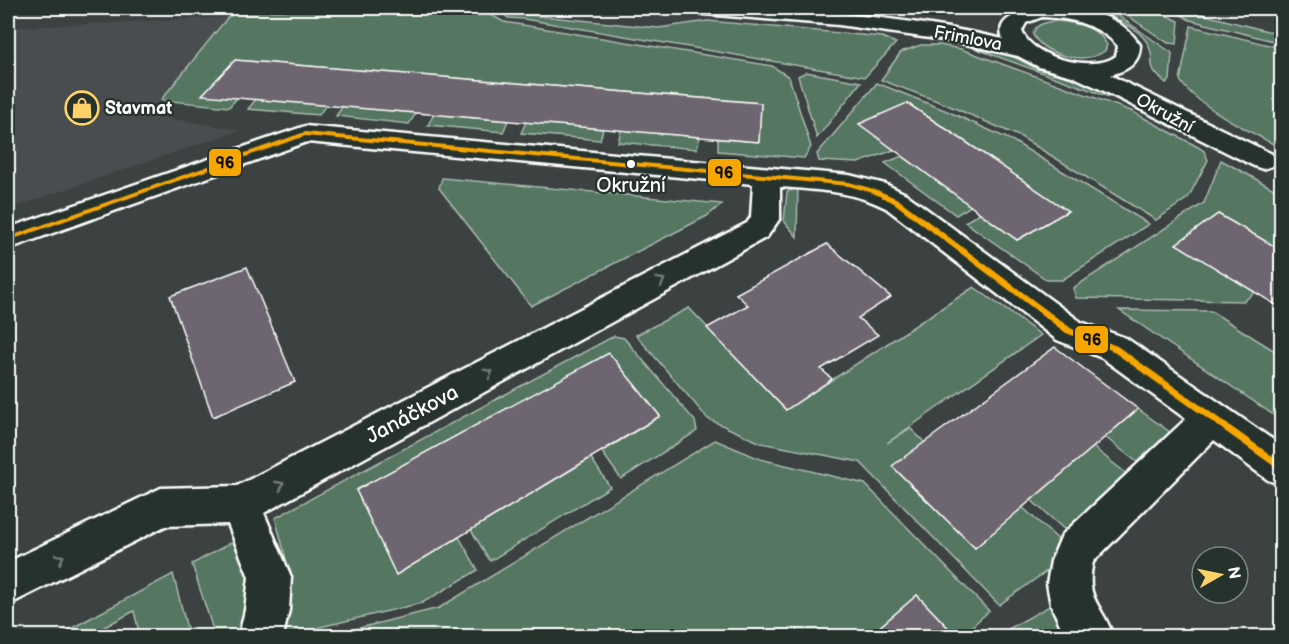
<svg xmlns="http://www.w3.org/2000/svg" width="1289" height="644" font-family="'Balsamiq Sans',sans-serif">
<rect width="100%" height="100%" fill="#3b4241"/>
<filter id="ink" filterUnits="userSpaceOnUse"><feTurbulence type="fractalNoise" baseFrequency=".0167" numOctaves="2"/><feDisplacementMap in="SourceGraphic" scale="12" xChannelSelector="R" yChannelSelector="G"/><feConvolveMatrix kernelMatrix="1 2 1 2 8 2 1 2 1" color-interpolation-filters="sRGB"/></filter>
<g filter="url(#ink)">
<path fill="#4a4d4f" d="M228 17 161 100 153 116 241 130 8 209V28Z"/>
<g fill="#547660" stroke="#aabab0" stroke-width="1.5">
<path d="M1095 8H1107L1172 53 1170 80 1166 83C1143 64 1157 65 1149 46 1140 26 1111 18 1095 8Z"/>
<path d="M1116 8H1149L1179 21 1177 44 1168 43Z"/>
<path d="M1188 8 1205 15 1267 31 1281 32V43L1190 20 1176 12Z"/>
<path d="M410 9 485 12 504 22 772 66 789 77 811 147 804 158 718 151V139L759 142 761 103 235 60 238 97 229 107 161 100 228 17 239 11Z"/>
<path d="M501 12 658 28 708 21 882 37 896 43 865 77 524 19 508 18Z"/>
<path d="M1054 21C1074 22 1098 26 1107 45L1105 51C1084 65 1046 56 1033 35 1034 24 1045 23 1054 21Z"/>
<path d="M1191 26 1281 48V148C1256 135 1193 104 1180 80Z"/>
<path d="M965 42 1008 54 1037 69 1085 81 1121 98 1109 97 974 48Z"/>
<path d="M921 45H939L961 49 1131 111 1198 147 1204 151 1208 160 1188 198 1156 220 1021 137 945 104 881 80 901 52Z"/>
<path d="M806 72 861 82 817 138 798 76Z"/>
<path d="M877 83 947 111 1013 141 1149 224 1062 280H1047L965 222 980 213 1017 240 1068 211 860 124 894 150 858 163 819 161 817 154Z"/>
<path d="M256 99 326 105 319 115 248 109Z"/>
<path d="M343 106 416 113 409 124 336 116Z"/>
<path d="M434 114 508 121 503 132 428 125Z"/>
<path d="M526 122 603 129 600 140 521 133Z"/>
<path d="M621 130 700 137 697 149 618 142Z"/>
<path d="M902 156 971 206 956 215 885 163Z"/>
<path d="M1221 160 1281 193V250L1218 214 1177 244 1255 292 1244 301 1076 298 1073 288 1204 203Z"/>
<path d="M442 178 722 204 707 216 531 306 439 188Z"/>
<path d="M798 187 797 237 784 221 787 192Z"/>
<path d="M974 287 1041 335 887 443 910 428 926 444 893 467 975 548 1022 507 1061 542 1055 552V565L999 605 860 462 761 443 708 419 636 335 689 308 786 410Z"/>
<path d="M1119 310 1211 311 1281 355V420Z"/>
<path d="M614 336 624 338 695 421 697 431 621 479 602 452 660 416 612 357 396 575 459 537 478 570 422 603 282 636C295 587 289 565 275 518Z"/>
<path d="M1138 409 1170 432 1137 462 1105 437Z"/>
<path d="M715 440 760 459 865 484 989 611 961 636H956L917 595 869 636H327L439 608Z"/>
<path d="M1093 447 1127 474 1065 530 1031 500Z"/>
<path d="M591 458 610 487 490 561 471 530Z"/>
<path d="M241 537C254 580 259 593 243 636H215L192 564Z"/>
<path d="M173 574 189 636H140L134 611 88 636H57Z"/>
<path d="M1053 604 1066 632 1071 636H996Z"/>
</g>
<g fill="#6d666f" stroke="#fff" stroke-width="1.5">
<path d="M235 60 761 103 759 142 202 95Z"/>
<path d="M907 103 981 152 1068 211 1017 240 859 124Z"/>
<path d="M1218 214 1281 250V308L1176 244Z"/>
<path d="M827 244 891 297 858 318 878 335 821 369 832 379 786 410 707 328 748 305 736 294Z"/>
<path d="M247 267 295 382 213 417 170 296Z"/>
<path d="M1055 347 1138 409 975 548 892 466Z"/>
<path d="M609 353 660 416 396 575 356 490Z"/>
<path d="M917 595 956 636H869Z"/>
</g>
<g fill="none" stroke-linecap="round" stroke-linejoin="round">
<defs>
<path id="minor" d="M305 126 849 175 885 184 906 194 1081 322 1126 338 1282 446V485L1268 480 1214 440 1093 562C1084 600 1103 605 1113 636H1065L1051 605 1047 584 1051 561 1062 535 1186 419 1102 358 1057 340 886 208C852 191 818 190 780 187V218L767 237 264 513 291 577 289 610 283 636H239L245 610 249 577 228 524 165 526 8 605V562L161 488 237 486 747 223 751 217 753 184 307 142 8 249V228Z"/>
<path id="major" d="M694 8C798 8 901 15 1003 39 987 0 1088 8 1109 18 1122 24 1132 33 1140 45 1140 64 1126 71 1110 75L1272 154 1276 160 1272 166 1263 169 1254 166 1096 87 1072 76 1039 67 1018 56 957 42 839 25 704 14 697 12ZM1042 17C1071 18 1098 24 1118 46L1116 56C1094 73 1031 58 1022 31L1026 23Z"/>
</defs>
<use href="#minor" stroke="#fff" stroke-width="5"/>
<use href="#major" stroke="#fff" stroke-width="5"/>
<use href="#minor" fill="#26332d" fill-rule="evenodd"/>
<use href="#major" fill="#26332d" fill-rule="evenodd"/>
<defs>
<path id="bus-1" d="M305 132 849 182 877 190 898 199 1072 329 1117 346 1282 463V472L1111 350 1066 333 894 203 873 193 849 186 305 136 8 241V237Z"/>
</defs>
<use href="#bus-1" stroke="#26332d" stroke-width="4"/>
<use href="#bus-1" fill="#f7a600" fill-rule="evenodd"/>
</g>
<defs><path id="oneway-chevron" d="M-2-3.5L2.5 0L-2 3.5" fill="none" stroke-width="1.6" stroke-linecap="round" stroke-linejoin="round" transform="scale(1.5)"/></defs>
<g stroke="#727a76">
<use href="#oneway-chevron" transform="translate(661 281) rotate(-28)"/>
<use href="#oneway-chevron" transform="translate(489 373) rotate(-28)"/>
<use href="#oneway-chevron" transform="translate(280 485) rotate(-28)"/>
<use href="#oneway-chevron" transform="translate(60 558) rotate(-27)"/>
</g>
</g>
<defs>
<symbol id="shop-ring" viewBox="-11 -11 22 22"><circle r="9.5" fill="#26332d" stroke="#ffd166" stroke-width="1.5"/><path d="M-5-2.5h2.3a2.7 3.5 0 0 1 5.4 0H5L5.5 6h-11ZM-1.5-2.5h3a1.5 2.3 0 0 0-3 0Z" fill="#ffd166"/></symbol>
</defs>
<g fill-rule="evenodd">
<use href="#shop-ring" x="63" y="89" width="38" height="38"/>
</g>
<circle fill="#fff" stroke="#26332d" stroke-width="2" cx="631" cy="164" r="5"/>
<g text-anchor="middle" stroke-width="4.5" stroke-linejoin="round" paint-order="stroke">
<g font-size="18" fill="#fff" stroke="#26332d">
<text transform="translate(968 38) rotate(11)" y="6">Frimlova</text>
<text transform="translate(1165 113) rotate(29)" y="6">Okružní</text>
</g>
<g font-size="18" font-weight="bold" fill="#fff" stroke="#26332d" text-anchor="start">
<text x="105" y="114">Stavmat</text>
</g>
<g font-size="20" fill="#fff" stroke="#26332d">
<text x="631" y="192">Okružní</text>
</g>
<g font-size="21" fill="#fff" stroke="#26332d">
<text transform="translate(412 414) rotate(-28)" y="7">Janáčkova</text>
</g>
</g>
<g stroke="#26332d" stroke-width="2">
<rect x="208" y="148" width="34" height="29" rx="6" fill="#f7a600"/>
<rect x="707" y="158" width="35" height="29" rx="6" fill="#f7a600"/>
<rect x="1074" y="325" width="35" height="29" rx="6" fill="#f7a600"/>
</g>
<g font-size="16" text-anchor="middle" font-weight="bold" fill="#111">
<text x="225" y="168">96</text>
<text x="724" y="178">96</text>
<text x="1092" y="345">96</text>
</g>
<rect width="1289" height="644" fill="none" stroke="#26332d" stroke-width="30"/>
<rect x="15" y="15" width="1259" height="614" fill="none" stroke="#fff" stroke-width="2" filter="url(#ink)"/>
<g transform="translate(1220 575) rotate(81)"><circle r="28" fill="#26332d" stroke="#7d8581" stroke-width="1.5"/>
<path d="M0-4.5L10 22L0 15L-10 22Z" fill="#ffd166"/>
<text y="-9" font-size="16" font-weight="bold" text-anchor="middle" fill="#ffffff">N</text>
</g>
</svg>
